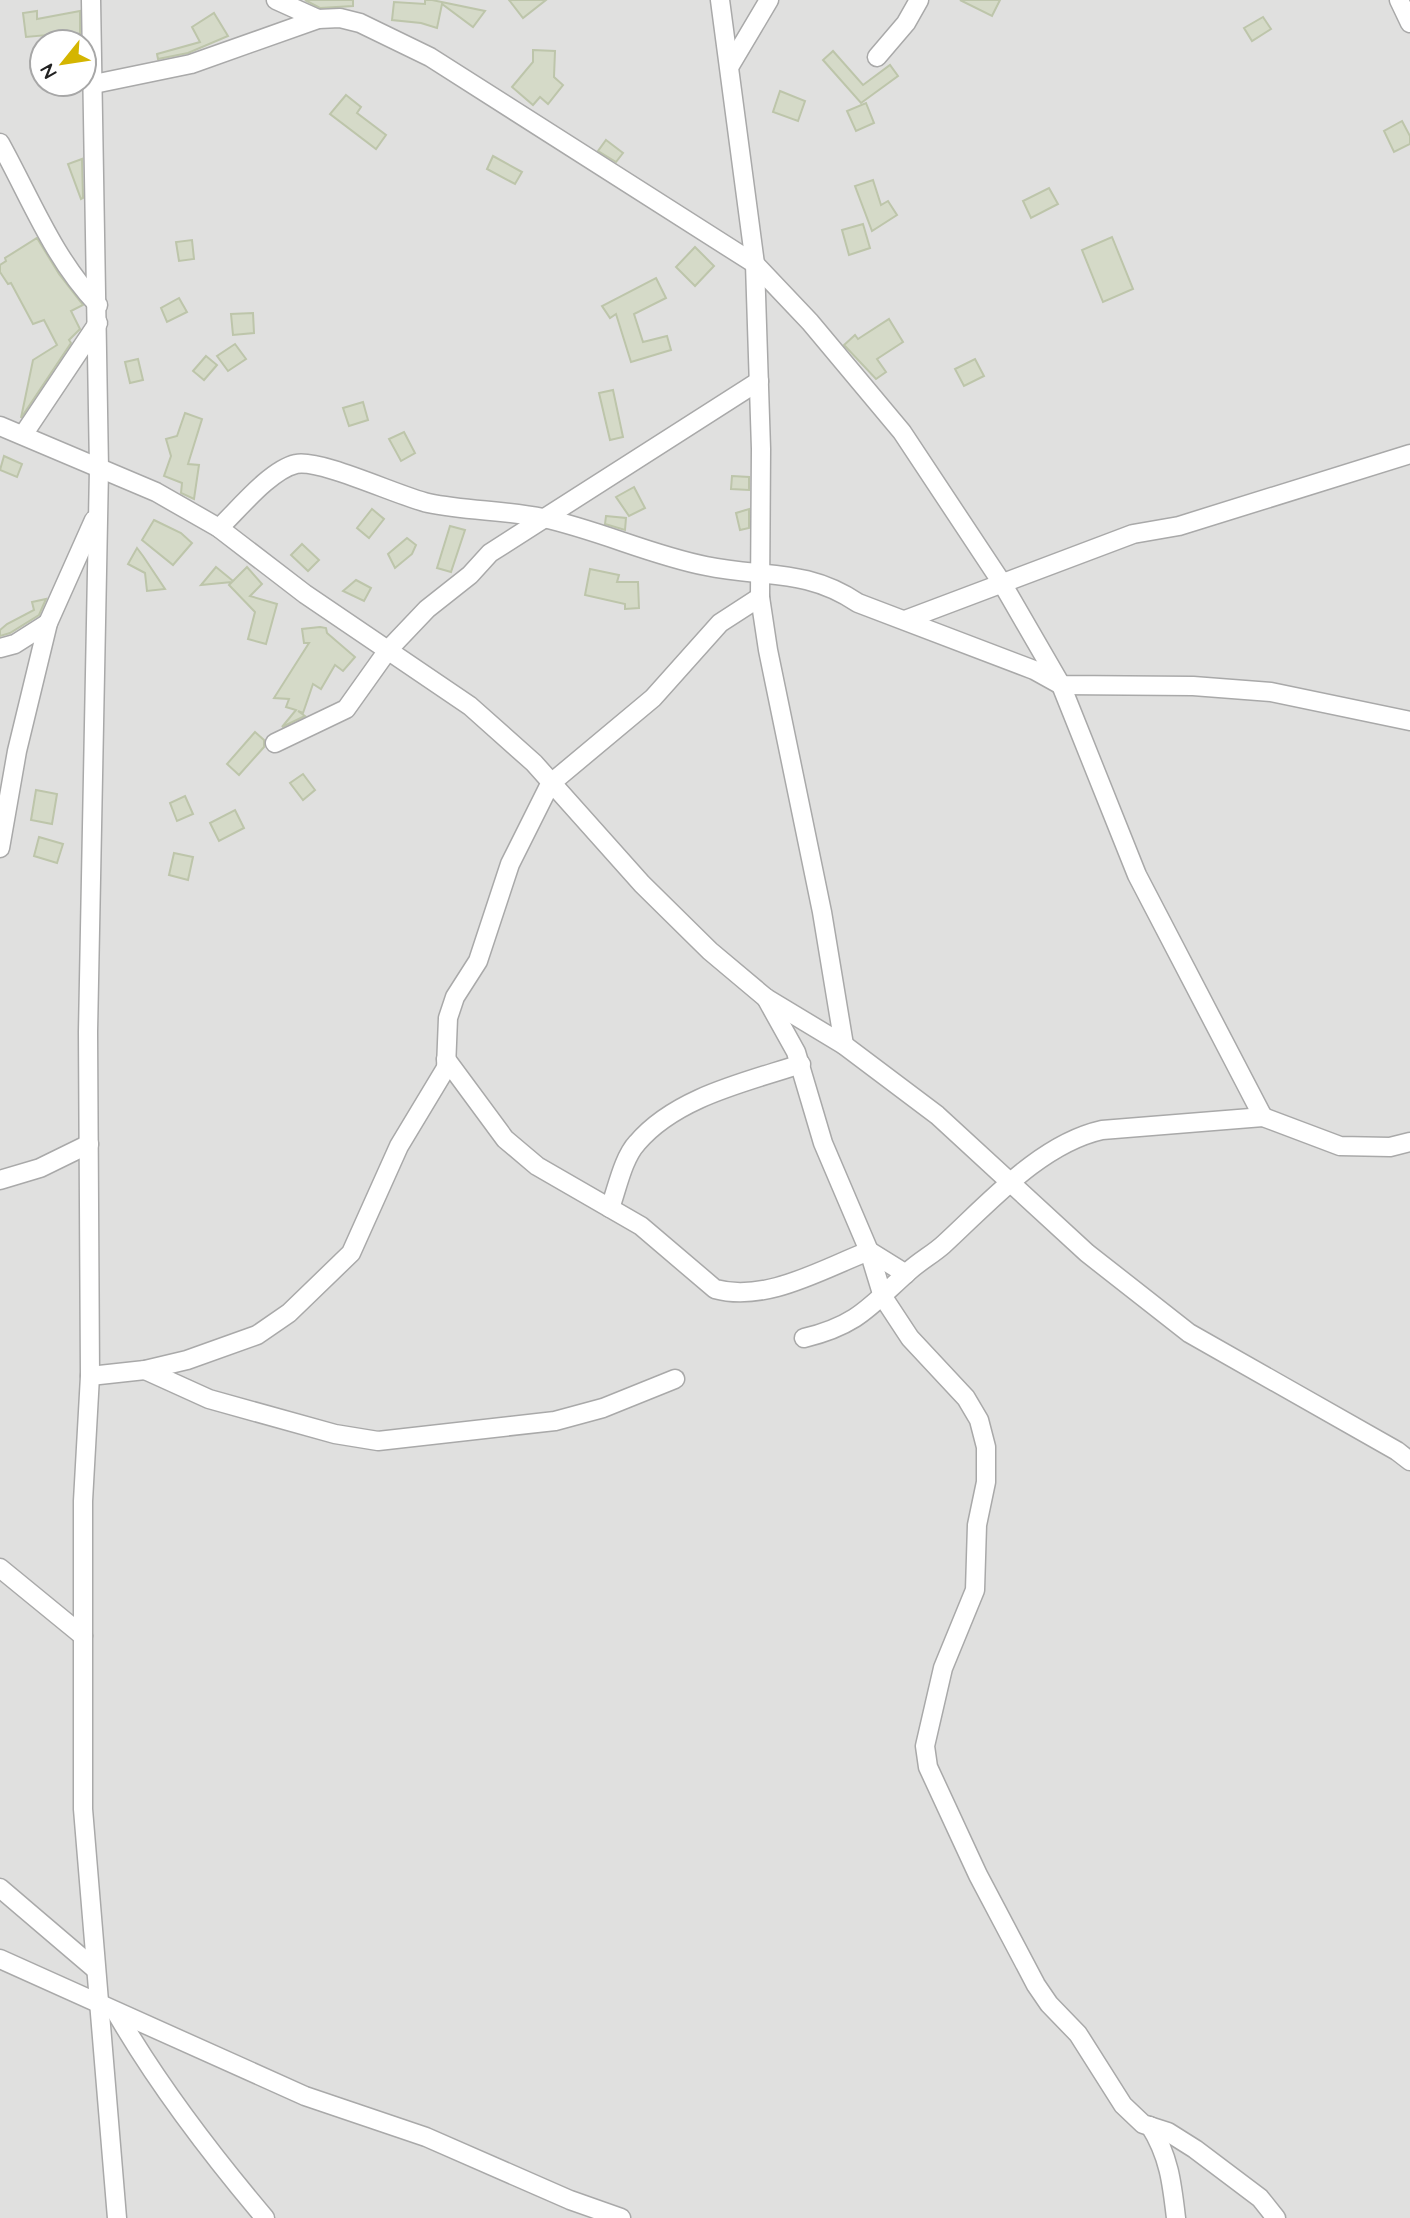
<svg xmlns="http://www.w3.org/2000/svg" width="1410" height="2218" font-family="Quicksand,sans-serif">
<rect width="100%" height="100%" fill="#edf3e8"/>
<path fill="#e0e0df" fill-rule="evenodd" d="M0 0H1410V2218H0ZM42 42H84V84H42Z"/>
<g fill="#d5dac8" stroke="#bdc5aa" stroke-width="2">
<path d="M305 0H353V6L320 8Z"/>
<path d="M425 0H432L485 11 473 27 442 4 437 28 421 23 392 20 394 2 425 4Z"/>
<path d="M509 0H546L523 18Z"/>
<path d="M960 0H1000L992 16Z"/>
<path d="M37 11V19L80 11V37L59 41 58 34 26 37 23 13Z"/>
<path d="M214 13 228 36 188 53 158 59 157 54 200 42 192 27Z"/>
<path d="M1263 17 1271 29 1252 41 1244 28Z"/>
<path d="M533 50 555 51 554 77 563 85 548 104 540 97 533 105 512 87 533 62Z"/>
<path d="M833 51 863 85 890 65 898 76 861 103 823 60Z"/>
<path d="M780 91 805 101 798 121 773 112Z"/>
<path d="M346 95 361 107 357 113 386 135 376 149 330 114Z"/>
<path d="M866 103 874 123 856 131 847 111Z"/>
<path d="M1402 121 1410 136V144L1394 152 1384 131Z"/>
<path d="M606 140 623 153 616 162 598 151Z"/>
<path d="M493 156 522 172 515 184 487 169Z"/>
<path d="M82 159 83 198 81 199 68 164Z"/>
<path d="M873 180 881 205 888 201 897 215 872 231 855 186Z"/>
<path d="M1049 188 1058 204 1031 218 1023 201Z"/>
<path d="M863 224 870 248 849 255 842 230Z"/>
<path d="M1112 237 1133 289 1103 302 1082 250Z"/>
<path d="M37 238 59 274 83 305 71 311 80 329 69 340 71 343 21 418 33 360 57 345 44 320 33 324 11 283 8 284 0 272V265L6 261 5 258Z"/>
<path d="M192 240 194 259 179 261 176 242Z"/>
<path d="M695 247 714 266 695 286 676 267Z"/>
<path d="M656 278 666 298 634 314 643 342 667 336 671 350 631 362 616 314 610 318 602 306Z"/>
<path d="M179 298 187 312 167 322 161 308Z"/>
<path d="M253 313 254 333 233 335 231 314Z"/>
<path d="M889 319 903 342 877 359 886 372 876 379 844 345 855 335 858 339Z"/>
<path d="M235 344 246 359 228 371 217 356Z"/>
<path d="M206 356 217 365 204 380 193 371Z"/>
<path d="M138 359 143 380 130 383 125 362Z"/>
<path d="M975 359 984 376 964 386 955 369Z"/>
<path d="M613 390 623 437 610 440 599 393Z"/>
<path d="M363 402 368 420 349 426 343 408Z"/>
<path d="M185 413 202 419 188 464 199 465 194 499 181 493 182 483 164 476 171 456 166 439 177 436Z"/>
<path d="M404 432 415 453 401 461 389 439Z"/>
<path d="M4 456 22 464 17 477 0 470Z"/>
<path d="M732 476 749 477V490L731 489Z"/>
<path d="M634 487 645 508 629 516 616 497Z"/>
<path d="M372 509 384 519 369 538 357 528Z"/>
<path d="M749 509V528L740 530 736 513Z"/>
<path d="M606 516 626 518 625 530 605 524Z"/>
<path d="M154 520 181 533 192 543 173 565 142 540Z"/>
<path d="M450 526 465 530 451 572 437 568Z"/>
<path d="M407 538 416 545 412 554 395 568 388 554Z"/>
<path d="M302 544 319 560 308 571 291 555Z"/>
<path d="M137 548 143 556 165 589 147 591 145 573 128 564Z"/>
<path d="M216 567 233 581 247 567 262 584 250 596 277 604 266 644 248 639 255 612 229 585 232 582 201 585Z"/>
<path d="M590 569 619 575 617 582H638L639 608 625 609V604L585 595Z"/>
<path d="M356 580 371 588 364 601 343 591Z"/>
<path d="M46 599 39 615 10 633 0 636V630L7 624 34 610 32 602Z"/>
<path d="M320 627 326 628 327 633 355 657 343 671 335 665 321 689 313 684 303 713 298 711 305 716 282 727 296 710 286 707 289 699 274 698 309 643H304L302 629Z"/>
<path d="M255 732 264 740V747L239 775 227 764Z"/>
<path d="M303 774 315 790 303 800 290 783Z"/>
<path d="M36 790 57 794 52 824 31 820Z"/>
<path d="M185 796 193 814 177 821 170 803Z"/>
<path d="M235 810 244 828 219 841 210 823Z"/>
<path d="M39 837 63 844 57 863 34 856Z"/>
<path d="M174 853 193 857 188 880 169 875Z"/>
</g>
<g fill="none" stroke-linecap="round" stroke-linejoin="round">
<defs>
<g id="minor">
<path d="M91 0 99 469 88 1032 90 1376 83 1501V1809L117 2218"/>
<path d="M276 0 318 19"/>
<path d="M720 0 755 264 761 449 760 597 768 650 822 912 844 1045"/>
<path d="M1399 0 1410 23"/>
<path d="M877 57 906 23 919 0"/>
<path d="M731 64 769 0"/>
<path d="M94 84 191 64 318 19 340 18 360 23 430 57 755 264 810 322 902 432 1002 583 1061 685 1137 875 1263 1117"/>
<path d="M0 143C31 199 53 258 98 305"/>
<path d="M0 426 156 492 219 528 305 594 470 706 534 763 642 884 710 951 766 998 844 1045 937 1115 1087 1253 1189 1333 1397 1451 1410 1461"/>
<path d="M23 435 98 323"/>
<path d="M219 528C238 510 270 470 296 464 321 459 398 496 428 503 466 511 505 510 543 518 599 530 650 555 706 566 763 578 806 568 858 603L1034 670 1061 685 1193 686 1271 692 1410 721"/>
<path d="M905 620 1133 534 1179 526 1410 454"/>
<path d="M0 648 15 644 48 623"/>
<path d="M275 743 346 709 388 650 427 609 470 575 490 553 759 381"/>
<path d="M0 848 17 751 48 623 94 520"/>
<path d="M766 998 796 1052 823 1143 869 1251 883 1297 910 1338 966 1398 979 1420 986 1447V1482L977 1525 975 1590 943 1668 925 1746 928 1767 978 1875 1036 1985 1049 2004 1078 2034 1123 2105 1143 2124 1168 2132 1195 2149 1260 2198 1276 2218"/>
<path d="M446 1059 505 1139 537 1166 641 1226 715 1289C766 1303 822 1269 869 1251"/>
<path d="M0 1180 40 1168 89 1144"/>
<path d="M610 1208C617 1189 623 1158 637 1143 676 1097 746 1082 801 1064"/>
<path d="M869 1251 906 1274"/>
<path d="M804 1338C858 1325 870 1306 909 1271 920 1261 933 1254 943 1245 989 1203 1040 1144 1102 1130L1263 1117 1340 1146 1390 1147 1410 1142"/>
<path d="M145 1370 209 1399 335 1434 378 1441 555 1421 603 1408 675 1379"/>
<path d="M90 1376 145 1370 187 1360 257 1335 289 1313 351 1253 399 1146 446 1068 448 1018 455 997 478 961 510 864 550 784 653 698 720 623 760 597"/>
<path d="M0 1568 83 1636"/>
<path d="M0 1888 95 1969"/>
<path d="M0 1959 305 2096 426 2137 570 2200 621 2218"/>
<path d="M117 2014C160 2088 210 2153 265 2218"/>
<path d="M1150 2126C1169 2156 1172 2183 1176 2218"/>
</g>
</defs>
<use href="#minor" stroke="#a9a9a9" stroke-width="21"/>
<use href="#minor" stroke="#fff" stroke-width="18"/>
</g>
<g transform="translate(63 63) rotate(240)"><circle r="33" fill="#ffffff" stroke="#a7a7a7" stroke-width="2"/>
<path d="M0-5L12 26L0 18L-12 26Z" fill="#d4b500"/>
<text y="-10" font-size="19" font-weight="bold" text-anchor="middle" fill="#222222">N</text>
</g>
</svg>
